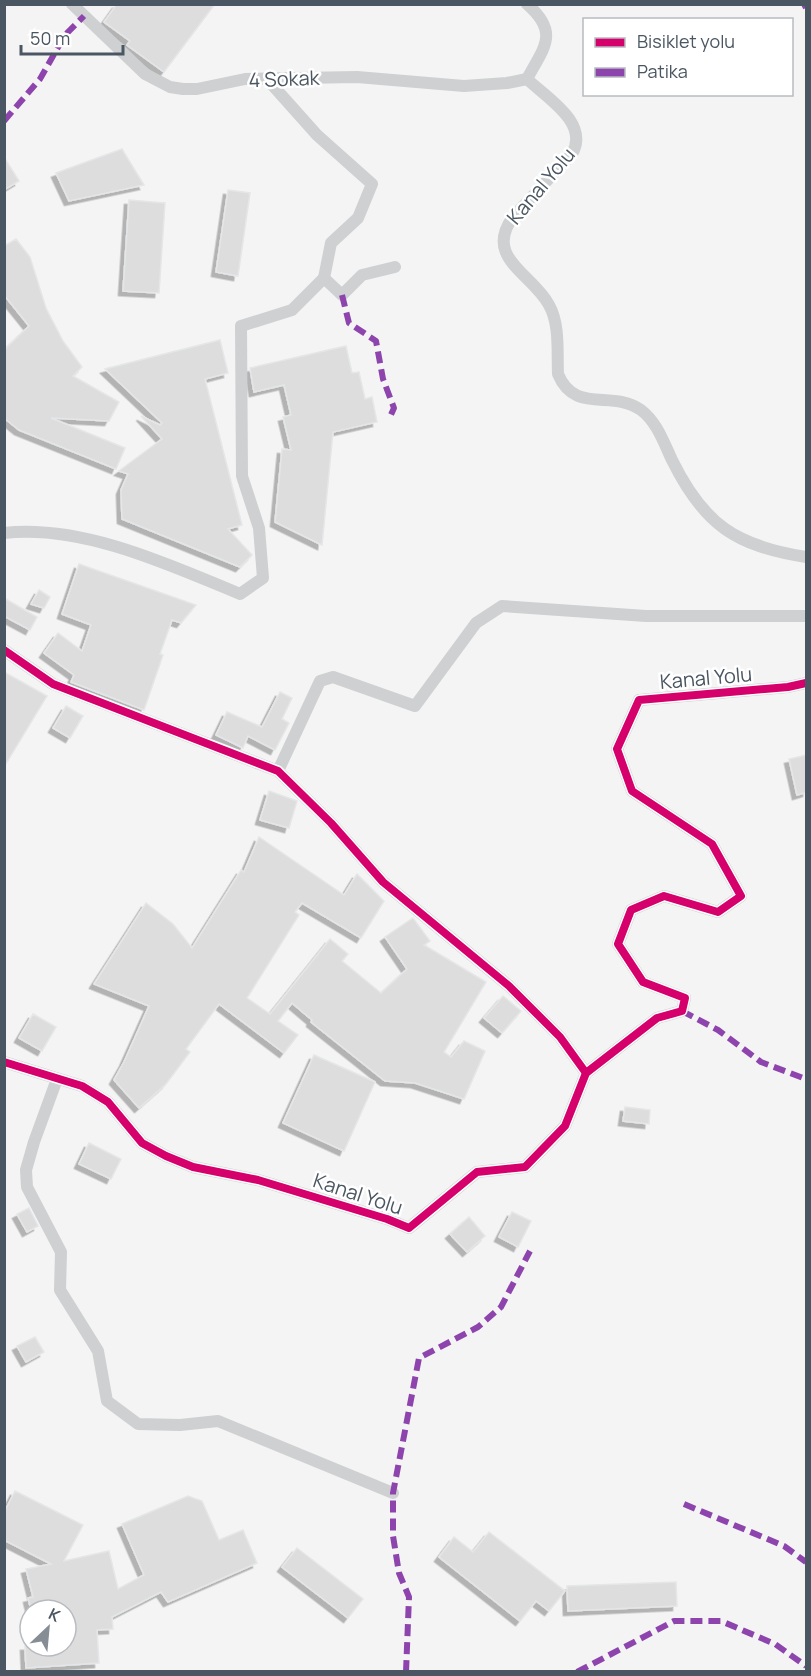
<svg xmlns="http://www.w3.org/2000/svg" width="811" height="1676" font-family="Manrope,sans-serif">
<defs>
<filter id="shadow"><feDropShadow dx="-4.5" dy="4.5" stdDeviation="0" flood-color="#0004"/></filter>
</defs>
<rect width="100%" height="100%" fill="#f4f4f4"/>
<g fill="#ddddde" stroke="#e5e6e7" stroke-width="1.5" filter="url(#shadow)">
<path d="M117 4H215L164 72 127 45 130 41 104 22Z"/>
<path d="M122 149 144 185 69 201 56 173Z"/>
<path d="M4 157 19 181 4 190Z"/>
<path d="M228 190 250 193 238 276 216 272Z"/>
<path d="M129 200 165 203 159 293 123 291Z"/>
<path d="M16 239 30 257 46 308 63 341 82 367 73 376 119 402 109 421 51 418 125 448 116 469 19 430 4 418V350L29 326 4 295V246Z"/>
<path d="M220 340 228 373 205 379 242 525 228 529 252 555 240 567 122 519 121 490 128 474 119 471 162 439 141 416 160 425 162 423 105 369Z"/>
<path d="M346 346 352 373 359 372 365 399 372 397 377 422 333 432 322 545 275 522 282 449 291 450 283 417 291 415 284 385 254 392 250 368Z"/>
<path d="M79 564 196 605 181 623 172 620 160 654 163 655 144 710 71 682 74 675 44 653 58 633 82 651 91 625 62 614Z"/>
<path d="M39 590 50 597 44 608 31 604Z"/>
<path d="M4 598 37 617 30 630 4 616Z"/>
<path d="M4 672 47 696 4 767Z"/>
<path d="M280 692 292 698 282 719 289 723 275 750 248 736 243 748 216 735 227 712 262 727Z"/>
<path d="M66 706 83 716 70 738 53 728Z"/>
<path d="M807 755V792L797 795 789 759Z"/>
<path d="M269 791 297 801 289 828 260 820Z"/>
<path d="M259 837 344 895 357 874 384 901 361 938 302 903 295 912 299 915 247 998 270 1014 330 939 348 954 342 961 381 993 407 969 385 937 413 918 430 941 424 945 486 982 444 1052 451 1057 464 1041 485 1051 464 1099 415 1083 385 1081 311 1022 312 1020 292 1003 278 1021 298 1035 284 1053 219 1004 186 1049 190 1052 166 1084 139 1108 114 1080 124 1062 149 1006 94 984 146 903 173 924 192 948 241 870 244 872Z"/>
<path d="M503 996 521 1011 502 1033 484 1018Z"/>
<path d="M33 1014 56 1027 42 1051 19 1038Z"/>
<path d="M314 1055 375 1082 344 1151 283 1123Z"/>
<path d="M625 1107 650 1110 649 1124 623 1121Z"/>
<path d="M89 1143 121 1159 111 1179 79 1164Z"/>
<path d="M29 1208 38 1226 27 1232 17 1214Z"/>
<path d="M512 1212 531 1221 518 1247 499 1237Z"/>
<path d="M469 1217 485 1236 467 1252 450 1234Z"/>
<path d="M35 1337 44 1352 26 1362 17 1346Z"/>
<path d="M15 1491 83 1525 64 1561 109 1551 118 1589 144 1575 122 1524 188 1496 202 1501 219 1540 243 1530 257 1563 168 1602 161 1592 112 1617 113 1629 97 1630 99 1663 26 1668 25 1646H66V1610H31L28 1598 33 1597 26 1569 51 1564 4 1540V1513Z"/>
<path d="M489 1532 565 1591 549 1611 536 1601 520 1621 439 1557 454 1537 473 1552Z"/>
<path d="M297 1548 363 1599 348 1618 282 1567Z"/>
<path d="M676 1582 677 1606 568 1611 567 1586Z"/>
</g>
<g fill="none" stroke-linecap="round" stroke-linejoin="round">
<g stroke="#ced0d2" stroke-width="12">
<path d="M72 4 145 74 170 87 183 89H197L245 79 357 77 464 86 507 83 527 79"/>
<path d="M267 79 317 135 372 184 358 218 331 243 324 278 342 295 362 275 395 267"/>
<path d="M527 79C547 98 590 123 572 154L513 217C483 258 533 274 549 305 560 324 557 352 558 374 575 415 612 389 641 410 657 422 664 443 672 460 704 525 736 546 806 557"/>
<path d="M527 79C544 47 560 33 527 4"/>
<path d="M4 533C82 524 170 565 240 594L263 578 259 528 242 476 241 326 292 310 324 278"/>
<path d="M4 650 53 684 278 771 331 823 383 882 509 986 560 1037 586 1073"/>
<path d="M278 771 320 681 333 677 415 706 476 623 502 606 646 616H806"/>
<path d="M4 1062 82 1086 108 1102 142 1143 166 1156 193 1167 258 1180 387 1219 409 1228 477 1172 525 1167 565 1126 586 1073 657 1018 682 1011 685 998 643 982 618 944 631 910 664 896 718 912 741 896 712 844 632 791 617 749 639 700 788 687 806 683"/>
<path d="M57 1079 34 1142 26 1170 27 1187 61 1252 60 1290 98 1351 107 1401 138 1424 180 1425 218 1421 393 1493"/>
</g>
<g stroke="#8e44ad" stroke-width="6" stroke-dasharray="12 6" stroke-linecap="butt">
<path d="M804 4 806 8"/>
<path d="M4 121 40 79 65 35 84 16"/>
<path d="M342 295 349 323 376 341 383 379 394 408 389 419"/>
<path d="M682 1011 718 1030 761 1062 806 1079"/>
<path d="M684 1504 784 1546 806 1562"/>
<path d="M406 1672 409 1597 399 1573 393 1536V1493L419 1358 478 1327 501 1307 530 1251"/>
<path d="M577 1672 674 1621H721L775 1644 806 1666"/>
</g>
<defs>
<g id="cycleway">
<path d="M4 650 53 684 278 771 331 823 383 882 509 986 560 1037 586 1073"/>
<path d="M4 1062 82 1086 108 1102 142 1143 166 1156 193 1167 258 1180 387 1219 409 1228 477 1172 525 1167 565 1126 586 1073 657 1018 682 1011 685 998 643 982 618 944 631 910 664 896 718 912 741 896 712 844 632 791 617 749 639 700 788 687 806 683"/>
</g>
</defs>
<use href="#cycleway" stroke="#fff" stroke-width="11"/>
<use href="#cycleway" stroke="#d6006c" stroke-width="8"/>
</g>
<g text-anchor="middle" stroke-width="5" stroke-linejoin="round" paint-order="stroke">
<g font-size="20" fill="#4a5661" stroke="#fff">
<text transform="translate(284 79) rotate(-2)" y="7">4 Sokak</text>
<text transform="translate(541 186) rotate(-50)" y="7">Kanal Yolu</text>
<text transform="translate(706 678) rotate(-5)" y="7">Kanal Yolu</text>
<text transform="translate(358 1194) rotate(18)" y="7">Kanal Yolu</text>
</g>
</g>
<rect width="811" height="1676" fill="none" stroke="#4a5661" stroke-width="12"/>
<rect x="583" y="18" width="210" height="78" fill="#ffffff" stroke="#b7bbc0" stroke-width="1.5"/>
<rect x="595" y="38" width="30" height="9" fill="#d6006c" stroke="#b7bbc0" stroke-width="1.5"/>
<text x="637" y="48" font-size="18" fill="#4a5661">Bisiklet yolu</text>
<rect x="595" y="68" width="30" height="9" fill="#8e44ad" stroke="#b7bbc0" stroke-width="1.5"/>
<text x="637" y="78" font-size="18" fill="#4a5661">Patika</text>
<g transform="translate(48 1628) rotate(26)"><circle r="28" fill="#ffffff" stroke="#b7bbc0" stroke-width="1.5"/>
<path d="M0-4.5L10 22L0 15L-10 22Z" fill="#868d94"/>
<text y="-9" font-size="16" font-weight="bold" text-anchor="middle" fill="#4a5661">K</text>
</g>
<path d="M21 45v9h102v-9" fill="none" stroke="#4a5661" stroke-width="3"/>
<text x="30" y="45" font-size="18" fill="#4a5661" stroke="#ffffff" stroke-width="4.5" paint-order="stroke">50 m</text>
</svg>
